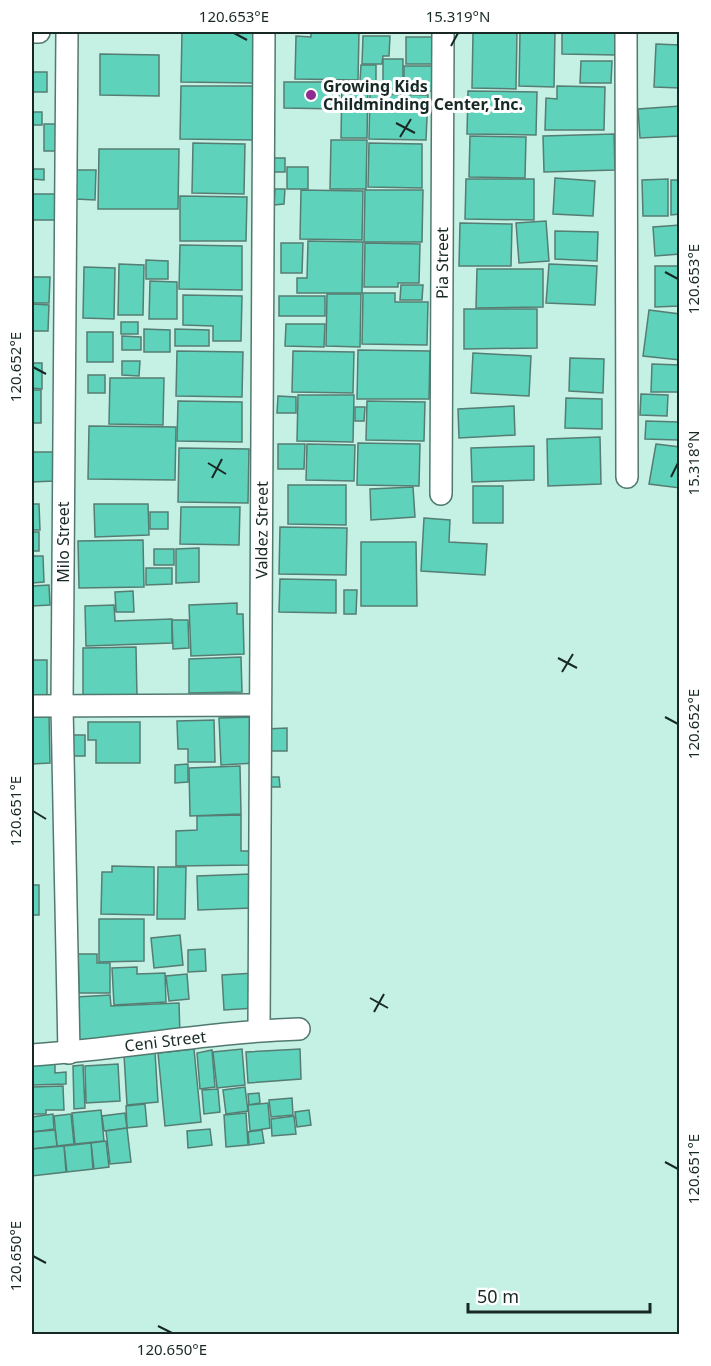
<svg xmlns="http://www.w3.org/2000/svg" width="711" height="1366" font-family="'Noto Sans',sans-serif">
<rect width="100%" height="100%" fill="#c5f1e5"/>
<g fill="#5ed2ba" stroke="#557d73" stroke-width="1.5">
<path d="M182 32H259L258 83 181 82Z"/>
<path d="M311 32H359L358 80 295 79 296 36 311 37Z"/>
<path d="M473 32H517L516 89 472 88Z"/>
<path d="M520 32H555L554 87 519 86Z"/>
<path d="M562 32H615V55L562 54Z"/>
<path d="M363 36H390L389 56H383L382 64H362Z"/>
<rect x="406" y="37" width="29" height="27"/>
<path d="M656 44 680 45V88L654 87Z"/>
<path d="M100 54 159 55V96L100 95Z"/>
<rect x="383" y="59" width="20" height="30"/>
<path d="M581 61H612L611 83H580Z"/>
<path d="M361 65H376V81H360Z"/>
<rect x="404" y="66" width="30" height="25"/>
<rect x="32" y="72" width="15" height="20"/>
<path d="M342 81 368 82 367 138H341Z"/>
<path d="M284 82H339V109L284 108Z"/>
<path d="M181 86H256L255 140 180 139Z"/>
<path d="M557 86 605 87 604 130H545L546 98 557 99Z"/>
<path d="M468 91 537 92 536 135 467 134Z"/>
<path d="M370 94 428 95 426 140 369 139Z"/>
<path d="M680 106V136L640 138 638 109Z"/>
<rect x="32" y="112" width="10" height="13"/>
<path d="M44 124H60L59 151H44Z"/>
<path d="M614 134 615 170 544 172 543 136Z"/>
<path d="M470 136 526 137 525 178 469 177Z"/>
<path d="M331 140H367L366 189H330Z"/>
<path d="M193 143 245 144 244 194 192 193Z"/>
<path d="M369 143 422 144V188L368 187Z"/>
<path d="M99 149H179L178 209H98Z"/>
<path d="M269 158H285V172H268Z"/>
<rect x="287" y="167" width="21" height="22"/>
<path d="M32 169H44V180L32 179Z"/>
<path d="M76 170H96L95 200 76 199Z"/>
<path d="M555 178 595 181 593 216 553 214Z"/>
<path d="M466 179H534V220L465 219Z"/>
<path d="M668 179V216H643L642 180Z"/>
<path d="M671 180H680V214L671 215Z"/>
<path d="M275 189H285L284 204 274 205Z"/>
<path d="M301 190 363 191 362 240 300 239Z"/>
<path d="M365 190H423L422 242H364Z"/>
<rect x="32" y="194" width="23" height="26"/>
<path d="M180 196 247 197 246 241H180Z"/>
<path d="M546 221 549 261 519 263 516 223Z"/>
<path d="M460 223 512 224 511 266H459Z"/>
<path d="M680 225V254L655 256 653 227Z"/>
<path d="M555 231 598 232 597 261 555 259Z"/>
<path d="M308 241 363 242 362 293H297V278H307Z"/>
<path d="M281 243H303L302 273H281Z"/>
<path d="M365 243 420 244 419 283H398V287H364Z"/>
<path d="M180 245 242 246V290L179 289Z"/>
<path d="M146 260 168 261V279H146Z"/>
<path d="M119 264 144 265 143 315H118Z"/>
<path d="M549 264 597 266 595 305 546 303Z"/>
<path d="M655 266H680V306L655 307Z"/>
<path d="M84 267 115 268 114 319 83 318Z"/>
<path d="M477 269H543V307L476 308Z"/>
<path d="M32 277H50L49 303H32Z"/>
<path d="M150 281 177 282V319H149Z"/>
<path d="M401 285H423L422 300H400Z"/>
<path d="M363 293H395V302H428L427 345 362 344Z"/>
<path d="M327 294H361L360 347 326 346Z"/>
<path d="M183 295 242 296 241 341H213V326L183 325Z"/>
<rect x="279" y="296" width="46" height="20"/>
<path d="M32 304 49 305 48 331H33V357Z"/>
<path d="M464 309H537V348L464 349Z"/>
<path d="M649 310 680 314V360L643 356Z"/>
<rect x="121" y="322" width="17" height="12"/>
<path d="M286 324H325L324 347 285 346Z"/>
<path d="M144 329 170 330V352H144Z"/>
<path d="M175 329 209 330V346H175Z"/>
<rect x="87" y="332" width="26" height="30"/>
<path d="M122 336 141 337V350H122Z"/>
<path d="M358 350 430 351 429 399H357Z"/>
<path d="M177 351 243 352 242 397 176 396Z"/>
<path d="M293 351 354 352 353 393 292 392Z"/>
<path d="M473 353 531 356 529 396 471 393Z"/>
<path d="M570 358 604 359 603 393 569 391Z"/>
<path d="M122 361H140L139 376 122 375Z"/>
<path d="M32 363H42V389L32 388Z"/>
<path d="M652 364 680 365V392H651Z"/>
<rect x="88" y="375" width="17" height="18"/>
<path d="M110 378H164L163 425 109 424Z"/>
<rect x="32" y="390" width="9" height="33"/>
<path d="M641 394 668 395 667 416 640 415Z"/>
<path d="M298 395H354L353 442 297 441Z"/>
<path d="M278 396 296 397V413H277Z"/>
<path d="M566 398 602 399V429L565 428Z"/>
<path d="M178 401 242 402V442L177 441Z"/>
<path d="M367 401 425 402 424 441 366 440Z"/>
<path d="M514 406 515 435 459 438 458 409Z"/>
<path d="M355 407H365L364 421H355Z"/>
<path d="M646 421 679 422 678 440 645 439Z"/>
<path d="M89 426 176 427 175 480 88 479Z"/>
<path d="M600 437 601 484 548 486 547 439Z"/>
<path d="M358 443 420 444 419 486 357 485Z"/>
<path d="M278 444H305L304 469H278Z"/>
<path d="M307 444 355 445 354 481 306 480Z"/>
<path d="M656 444 680 447V488L649 484Z"/>
<path d="M534 446V480L472 482 471 448Z"/>
<path d="M179 448 249 449 248 503 178 502Z"/>
<path d="M32 452H54V481L32 482Z"/>
<path d="M288 485H346V525L288 524Z"/>
<rect x="473" y="486" width="30" height="37"/>
<path d="M413 487 415 517 371 520 370 489Z"/>
<path d="M32 504H39L40 530H32Z"/>
<path d="M94 504H148L149 535 95 537Z"/>
<path d="M181 507H240L239 545 180 544Z"/>
<rect x="150" y="512" width="18" height="17"/>
<path d="M424 518 450 520 449 542 487 544 485 575 421 571Z"/>
<path d="M280 527 347 528 346 575 279 574Z"/>
<rect x="32" y="532" width="7" height="19"/>
<path d="M143 540 144 587 79 588 78 541Z"/>
<path d="M361 542H416L417 606H361Z"/>
<path d="M199 548V582L176 583V549Z"/>
<rect x="154" y="549" width="20" height="16"/>
<path d="M32 556H43L44 582 32 583Z"/>
<path d="M146 568H172V584L146 585Z"/>
<path d="M280 579 336 580V613L279 612Z"/>
<path d="M49 585 50 605 32 606V586Z"/>
<path d="M344 590H357L356 614H344Z"/>
<path d="M133 591 134 612H116L115 592Z"/>
<path d="M237 603V614H243L244 654 191 656 189 605Z"/>
<path d="M114 605 115 621 172 619V643L86 646 85 606Z"/>
<path d="M172 620H188L189 648 173 649Z"/>
<path d="M136 647 137 697 83 698V648Z"/>
<path d="M241 657 242 692 189 693V659Z"/>
<rect x="32" y="660" width="15" height="43"/>
<path d="M32 715H49L50 763 32 764Z"/>
<path d="M253 717 256 763 221 765 219 718Z"/>
<path d="M214 720 215 762H188V749H178L177 721Z"/>
<path d="M88 722H140V763H96V740H88Z"/>
<path d="M287 728V751H266L265 729Z"/>
<rect x="68" y="735" width="17" height="21"/>
<path d="M188 764V782L175 783V765Z"/>
<path d="M240 766 241 814 190 816 189 768Z"/>
<path d="M271 777H279L280 787H271Z"/>
<path d="M241 815V851H251V865L176 866V831L197 830V816Z"/>
<path d="M112 866 154 867V915L101 914 102 872H112Z"/>
<path d="M158 867H186L185 919H157Z"/>
<path d="M251 874 252 908 198 910 197 876Z"/>
<rect x="32" y="885" width="7" height="30"/>
<path d="M99 919H144V961L99 962Z"/>
<path d="M180 935 183 965 154 968 151 938Z"/>
<path d="M205 949 206 971 188 972V950Z"/>
<path d="M78 954H97V963H110V993H79Z"/>
<path d="M137 967V974L165 973 166 1002 114 1005 112 968Z"/>
<path d="M255 973 257 1008 224 1010 222 975Z"/>
<path d="M187 974 189 999 169 1001 166 976Z"/>
<path d="M110 995 111 1006 179 1003 180 1036 77 1042 76 997Z"/>
<path d="M194 1049 201 1122 165 1126 158 1053Z"/>
<path d="M242 1049 245 1085 217 1088 213 1052Z"/>
<path d="M300 1049 301 1079 248 1083 246 1052Z"/>
<path d="M212 1050 215 1087 200 1089 197 1053Z"/>
<path d="M155 1052 158 1102 127 1105 124 1055Z"/>
<path d="M55 1056V1073L66 1072V1084L32 1085V1057Z"/>
<path d="M118 1064 120 1101 86 1103 85 1066Z"/>
<path d="M83 1065 85 1108 74 1109 73 1066Z"/>
<path d="M63 1086 64 1110H46V1114H32V1087Z"/>
<path d="M245 1087 248 1111 226 1114 223 1090Z"/>
<path d="M218 1089 220 1112 204 1114 202 1090Z"/>
<path d="M259 1093 260 1103 249 1105 248 1094Z"/>
<path d="M292 1098 293 1115 271 1117 269 1100Z"/>
<path d="M268 1103 270 1128 250 1131 248 1105Z"/>
<path d="M145 1104 147 1126 127 1128 126 1106Z"/>
<path d="M101 1110 104 1141 75 1144 72 1113Z"/>
<path d="M309 1110 311 1125 297 1127 295 1112Z"/>
<path d="M125 1113 127 1128 104 1131 102 1116Z"/>
<path d="M246 1113 248 1145 226 1147 224 1115Z"/>
<path d="M53 1114 54 1129 32 1132V1117Z"/>
<path d="M71 1114 74 1144 57 1146 54 1116Z"/>
<path d="M294 1116 296 1134 272 1136 271 1119Z"/>
<path d="M127 1128 131 1162 110 1164 106 1131Z"/>
<path d="M210 1129 212 1145 188 1148 187 1131Z"/>
<path d="M55 1130 57 1146 32 1149V1132Z"/>
<path d="M262 1130 264 1143 249 1145 248 1132Z"/>
<path d="M106 1141 109 1167 94 1169 91 1143Z"/>
<path d="M91 1143 93 1169 67 1172 64 1146Z"/>
<path d="M64 1146 66 1172 32 1176V1149Z"/>
</g>
<g fill="none" stroke-linecap="round" stroke-linejoin="round">
<defs>
<g id="minor">
<path d="M32 32H39"/>
<path d="M67 32 62 706 69 1053"/>
<path d="M626 32 627 477"/>
<path id="s1" d="M441 494 443 32"/>
<path d="M32 706 260 705"/>
<path id="s2" d="M259 1030 264 32"/>
<path id="s3" d="M32 1055C121 1049 209 1032 299 1029"/>
</g>
</defs>
<use href="#minor" stroke="#51796f" stroke-width="24"/>
<use href="#minor" stroke="#fff" stroke-width="21"/>
</g>
<path fill="none" stroke="#182925" stroke-width="2" d="M234 33 247 40M451 46 458 33M396 123 415 133M400 137 411 119M665 272 678 279M33 367 46 374M208 463 226 474M671 477 678 463M212 478 222 459M558 658 577 668M562 672 573 654M665 717 678 724M33 811 46 819M370 998 388 1008M374 1012 384 994M665 1162 678 1169M33 1256 46 1263M158 1326 172 1333"/>
<circle fill="#902b91" stroke="#fff" stroke-width="2" cx="311" cy="95" r="6"/>
<g text-anchor="middle" stroke-width="6" stroke-linejoin="round" paint-order="stroke">
<g font-size="16" font-weight="bold" fill="#182925" stroke="#fff" text-anchor="start">
<text x="323" y="92">Growing Kids<tspan x="323" dy="18">Childminding Center, Inc.</tspan></text>
</g>
<g font-size="16" fill="#182925" stroke="#fff">
<text dy="6" stroke="none"><textPath href="#s1" startOffset="231">Pia Street</textPath></text>
<text dy="6" stroke="none"><textPath href="#s2" startOffset="500">Valdez Street</textPath></text>
<text transform="translate(63 542) rotate(-90)" y="6">Milo Street</text>
<text dy="6" stroke="none"><textPath href="#s3" startOffset="134">Ceni Street</textPath></text>
</g>
</g>
<rect width="711" height="1366" fill="none" stroke="#ffffff" stroke-width="66"/>
<path d="M468 1303v9h182v-9" fill="none" stroke="#182925" stroke-width="3"/>
<text x="477" y="1303" font-size="18" fill="#182925" stroke="#ffffff" stroke-width="4.5" paint-order="stroke">50 m</text>
<rect x="33" y="33" width="645" height="1300" fill="none" stroke="#182925" stroke-width="2"/>
<g font-size="15" text-anchor="middle" fill="#182925">
<text x="234" y="22">120.653°E</text>
<text x="458" y="22">15.319°N</text>
<text transform="translate(694 279) rotate(-90)" y="5">120.653°E</text>
<text transform="translate(16 367) rotate(-90)" y="5">120.652°E</text>
<text transform="translate(694 463) rotate(-90)" y="5">15.318°N</text>
<text transform="translate(694 724) rotate(-90)" y="5">120.652°E</text>
<text transform="translate(16 811) rotate(-90)" y="5">120.651°E</text>
<text transform="translate(694 1169) rotate(-90)" y="5">120.651°E</text>
<text transform="translate(16 1256) rotate(-90)" y="5">120.650°E</text>
<text x="172" y="1355">120.650°E</text>
</g>
</svg>
